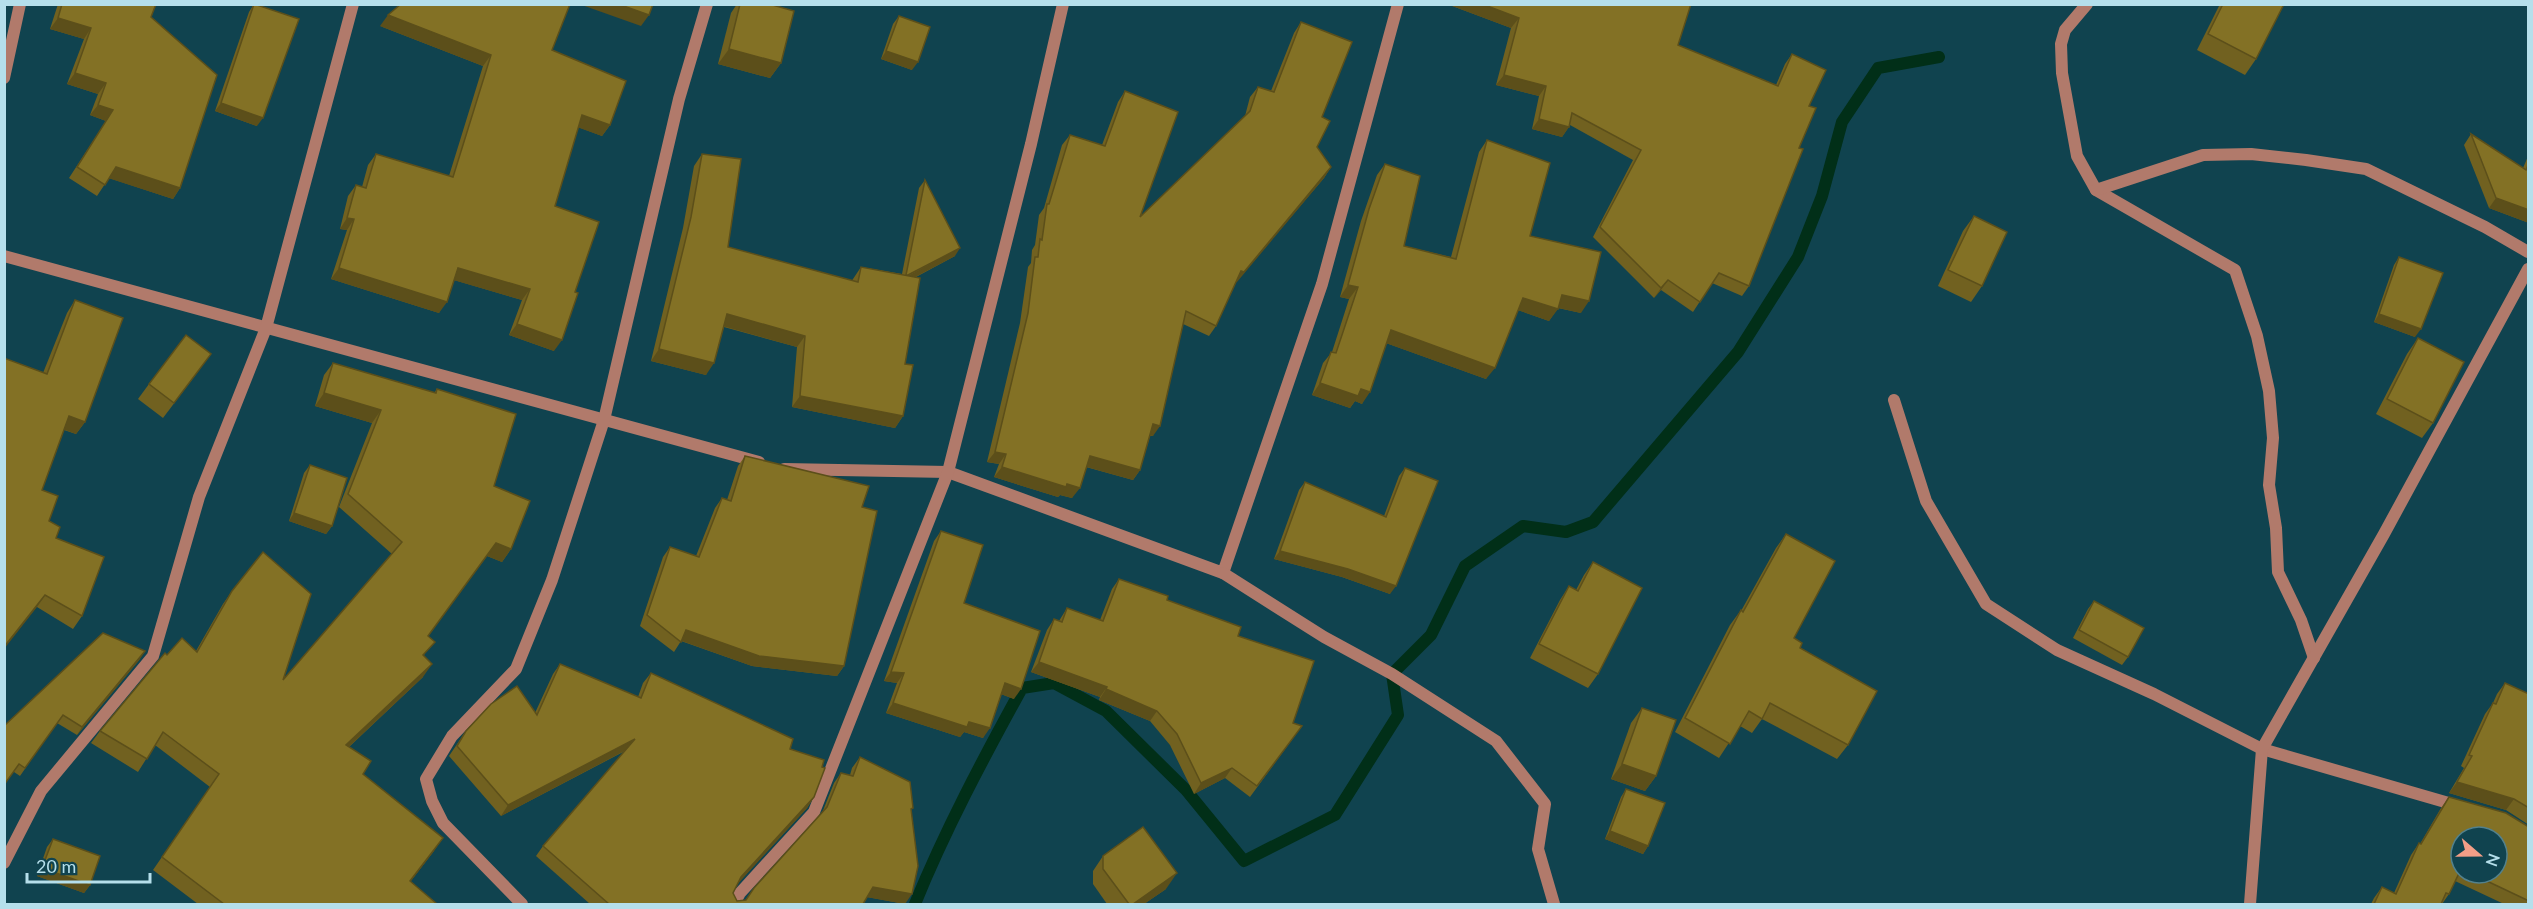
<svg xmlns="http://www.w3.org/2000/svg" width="2533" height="909" font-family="Lato,sans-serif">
<rect width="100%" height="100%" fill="#10434f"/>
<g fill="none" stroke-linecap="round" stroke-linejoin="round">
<path stroke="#012f18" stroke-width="12" d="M915 904C945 830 983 759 1022 688L1054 683 1106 711 1186 790 1244 861 1335 815 1398 715 1392 674 1431 635 1465 566 1523 526 1566 532 1593 522 1738 352 1798 257 1822 196 1842 122 1878 68 1939 57"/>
<g stroke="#b17a6b" stroke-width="12">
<path d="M2087 4 2065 30 2061 44 2062 73 2077 156 2096 190 2235 270 2257 336 2269 391 2273 438 2269 485 2276 528 2278 572 2301 620 2314 658"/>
<path d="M4 78 20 4"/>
<path d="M2096 190 2203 155 2251 154 2306 160 2366 169 2485 227 2528 252"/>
<path d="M4 256 759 462"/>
<path d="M1894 400 1926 501 1986 604 2057 650 2154 694 2262 749 2459 806"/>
<path d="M784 469 948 472 1223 573 1322 284 1398 4"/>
<path d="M1223 573 1324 637 1392 674 1496 741 1545 804 1538 849 1554 904"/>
<path d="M4 863 41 791 153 656 199 497 266 328 353 4"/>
<path d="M522 904 443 823 432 801 426 779 452 736 516 669 552 580 604 420 679 99 707 4"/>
<path d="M734 904 740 893 814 812 948 472 1031 144 1063 4"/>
<path d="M2250 904 2262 749 2384 534 2528 269"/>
</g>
</g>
<g fill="#716120" fill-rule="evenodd">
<path d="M58 4H156L151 17 180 188 173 199 109 178 97 196 69 178 106 121 90 115 98 94 67 84 84 39 50 29Z"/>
<path d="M254 4 257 126 215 111 249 12Z"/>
<path d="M737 4H769L781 63 770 78 718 64 731 13Z"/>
<path d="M1447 4 1678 45 1776 85 1785 64 1792 54 1809 106 1799 148 1749 286 1742 296 1712 283 1693 312 1661 290 1654 298 1593 237 1633 160 1570 125 1562 137 1532 129 1539 96 1496 85 1511 28Z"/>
<path d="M2220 4H2284L2256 59 2245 75 2197 50Z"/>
<path d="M899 16 912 70 881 59 893 24Z"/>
<path d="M1301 22 1322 117 1317 147 1331 167 1324 178 1236 282 1216 326 1209 336 1183 324 1153 436H1150L1140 470 1133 480 1086 467 1072 498 1060 495 1058 497 994 477 999 464 987 462 1020 323 1028 267 1031 263 1032 250 1035 245 1039 215 1044 208 1062 145 1070 135 1102 145 1118 102 1125 91 1140 217 1245 116 1250 97 1258 87 1271 91 1294 33Z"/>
<path d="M380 26 552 50 610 125 602 136 578 127 555 206 554 351 509 335 522 300 454 280 439 313 331 279 347 230 340 229 348 196 356 185 362 187 368 165 376 154 449 176 483 66Z"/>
<path d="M2471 134 2523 168 2529 154V223L2489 208 2464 145Z"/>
<path d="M1487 140 1530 236 1581 313 1558 308 1549 321 1518 310 1486 379 1386 343 1362 404 1355 401 1350 408 1312 395 1323 363 1332 352 1349 299 1340 297 1361 221 1377 175 1385 164 1404 246 1451 257 1479 152Z"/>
<path d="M702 154 728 247 852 281 853 279 861 267 902 274 919 188 925 180 955 256 916 277 905 364 903 416 895 428 792 407 797 347 724 327 706 375 651 361 683 228 694 166Z"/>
<path d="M1974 216 1982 286 1971 302 1938 286 1963 231Z"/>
<path d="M2399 257 2415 337 2374 322 2394 265Z"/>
<path d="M75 300 85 422 76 434 64 430 42 490 49 521 56 538 82 616 73 629 37 607 43 373 67 313Z"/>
<path d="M2418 338 2433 423 2422 438 2376 414 2407 354Z"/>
<path d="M333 363 434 393 437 389 494 486 511 549 502 562 487 556 428 636 424 656 423 677 349 747 363 774 434 851 410 882 437 904H198L153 870 210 787 155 745 138 772 91 743 100 731 167 655 196 651 223 604 232 591 283 680 392 554 339 507 372 423 315 406 324 375Z"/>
<path d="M200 369 163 418 138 399 149 384Z"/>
<path d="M745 456 862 507 844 666 837 676 752 666 681 641 674 652 640 626 663 557 670 547 696 556 715 508 722 498 727 500 738 466Z"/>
<path d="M310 465 332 526 326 534 289 521 304 473Z"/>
<path d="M1405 468 1390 594 1342 577 1274 559 1299 490 1305 482 1384 516 1399 476Z"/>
<path d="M941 531 964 603 1014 699 1001 694 983 738 964 732 960 737 886 713 897 683 884 681 934 541Z"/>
<path d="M1786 534 1794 638 1800 648 1848 745 1837 759 1762 719 1752 733 1740 726 1719 758 1675 732 1730 625 1741 610V611L1776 548Z"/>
<path d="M1593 562 1598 674 1588 688 1530 658 1560 600 1569 586 1576 590 1584 575Z"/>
<path d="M1119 579 1167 600 1238 636 1293 723 1302 726 1250 797 1225 778 1194 794 1170 745 1150 721 1099 700 1100 697 1031 672 1047 630 1054 619 1059 621 1067 608 1100 620 1112 589Z"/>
<path d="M2094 601 2128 657 2122 665 2073 638 2088 609Z"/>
<path d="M140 659 77 735 57 723 20 776 14 772 4 726Z"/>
<path d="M560 664 638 697 643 683 651 673 790 749 814 797 807 808 738 883 733 893 737 901H745L754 888 822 813 834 783 841 773 850 775 852 768 860 757 911 811 905 904 867 897 863 904H590L536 856 543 846 625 751 501 816 449 756 466 731 535 713 553 674Z"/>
<path d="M2505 683 2529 694V825L2506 810 2449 793 2464 768 2461 766 2485 714 2493 703 2497 694Z"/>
<path d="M1642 708 1656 776 1645 791 1611 779 1631 723Z"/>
<path d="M1626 789 1648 846 1643 854 1605 839 1621 797Z"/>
<path d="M2449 797 2529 827V904H2504L2455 881 2449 894 2442 904H2371L2374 898 2382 887 2394 893 2411 855 2419 843 2420 844 2441 808ZM2461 837 2497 873H2461Z"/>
<path d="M53 839 90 885 84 893 37 876 47 847Z"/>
<path d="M1103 856 1166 889 1144 904H1107L1093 884V871Z"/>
</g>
<g fill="#5c4f1a">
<path d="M579 4H618L649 15 641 26Z"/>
<path d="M1447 4H1482L1519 18 1511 28Z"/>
<path d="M388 15 491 55 483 66 380 26Z"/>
<path d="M58 18 91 28 84 39 50 29Z"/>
<path d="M729 49 781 63 770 78 718 64Z"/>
<path d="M886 51 918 62 912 70 881 59Z"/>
<path d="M75 73 106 83 98 94 67 84Z"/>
<path d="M1504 75 1546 86 1539 96 1496 85Z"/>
<path d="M221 103 263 118 257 126 215 111Z"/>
<path d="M98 105 113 110 106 121 90 115Z"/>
<path d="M582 115 610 125 602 136 574 126Z"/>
<path d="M1539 119 1569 127 1562 137 1532 129Z"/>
<path d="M116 167 180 188 173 199 108 178Z"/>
<path d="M1331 167 1324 178 1237 282 1234 281 1241 271Z"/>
<path d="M2496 198 2529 210V223L2489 208Z"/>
<path d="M347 218 354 219 347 230 340 229Z"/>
<path d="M960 248 955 256 900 285 906 277Z"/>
<path d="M339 268 447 302 439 313 331 279Z"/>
<path d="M458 268 530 289 522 300 450 279Z"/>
<path d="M1668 280 1661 290 1654 298 1661 288Z"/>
<path d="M1348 285 1358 287 1349 299 1340 297Z"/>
<path d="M1562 295 1589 301 1581 313 1554 307Z"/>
<path d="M1523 298 1558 309 1549 321 1515 309Z"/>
<path d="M727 314 805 336 797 347 719 325Z"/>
<path d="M2379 314 2421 329 2415 337 2374 322Z"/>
<path d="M517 324 562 340 554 351 509 335Z"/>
<path d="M1391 330 1495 368 1486 379 1383 342Z"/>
<path d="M659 349 714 363 706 375 651 361Z"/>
<path d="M1320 383 1361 389 1370 392 1362 404 1355 401 1350 408 1312 395Z"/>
<path d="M324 393 381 410 372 423 315 406Z"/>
<path d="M800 396 903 416 895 428 792 407Z"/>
<path d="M69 416 85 422 76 434 60 428Z"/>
<path d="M1153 424 1160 426 1153 436 1146 435Z"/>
<path d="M995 452 1006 454 999 464 987 462Z"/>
<path d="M1090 456 1140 470 1133 480 1083 466Z"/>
<path d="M1002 467 1067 484 1080 488 1072 498 1060 495 1058 497 994 477Z"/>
<path d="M294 513 332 526 326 534 289 521Z"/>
<path d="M496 543 511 549 502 562 487 556Z"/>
<path d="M1280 551 1348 569 1396 586 1390 594 1342 577 1274 559Z"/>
<path d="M45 595 37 607 4 649V647Z"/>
<path d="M686 630 844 666 837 676 752 666 679 640Z"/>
<path d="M145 651 140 659 77 735 82 727Z"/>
<path d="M1039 662 1107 687 1100 697 1031 672Z"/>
<path d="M432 664 423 677 337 758 346 745Z"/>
<path d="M891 672 904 673 897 683 884 681Z"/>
<path d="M1005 683 1021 689 1014 699 998 693Z"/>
<path d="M1106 689 1157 711 1150 721 1099 700Z"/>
<path d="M893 703 969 722 990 728 983 738 964 732 960 737 886 713Z"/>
<path d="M635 739 628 749 501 816 508 805Z"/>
<path d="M1622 764 1656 776 1645 791 1611 779Z"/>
<path d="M1232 768 1225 778 1194 794 1201 783Z"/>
<path d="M2457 782 2514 799 2506 810 2449 793Z"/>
<path d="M814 797 807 808 734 888 741 877Z"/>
<path d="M1610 831 1648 846 1643 854 1605 839Z"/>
<path d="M443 838 434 851 401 894 410 881Z"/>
<path d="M42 868 90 885 84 893 37 876Z"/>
<path d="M1177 873 1166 889 1144 904H1133Z"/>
<path d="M873 887 912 894 905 904 866 897Z"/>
</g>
<g fill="#837125" stroke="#5c4f1a" stroke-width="1.5">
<path d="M62 4H156L151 17 217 75 180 188 116 167 105 185 77 167 113 110 98 105 106 83 75 73 91 28 58 18Z"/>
<path d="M254 4 299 19 263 118 221 103Z"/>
<path d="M401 4H570L552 50 626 81 610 125 582 115 555 206 599 222 575 292 578 293 562 340 517 324 530 289 458 268 447 302 339 268 354 219 347 218 356 185 366 188 376 154 453 177 491 55 388 15Z"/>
<path d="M618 4H653L649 15Z"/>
<path d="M740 4H769L794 11 781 63 729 49Z"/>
<path d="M1482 4H1691L1678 45 1778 86 1792 54 1826 70 1809 106 1816 108 1799 148 1803 149 1749 286 1719 273 1700 302 1668 280 1661 288 1600 227 1641 150 1572 113 1569 127 1539 119 1546 86 1504 75 1519 18Z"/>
<path d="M2223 4H2284L2256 59 2208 34Z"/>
<path d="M899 16 930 27 918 62 886 51Z"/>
<path d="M1301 22 1352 42 1322 117 1330 121 1317 147 1331 167 1244 272 1241 271 1216 326 1186 311 1160 426 1153 424 1140 470 1090 456 1080 488 1067 484 1066 487 1002 467 1006 454 995 452 1028 313 1035 257H1038L1040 239 1042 240 1047 204H1049L1070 135 1105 146 1125 91 1178 112 1140 217 1250 111 1258 87 1274 92Z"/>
<path d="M2471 134 2526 170 2529 163V210L2496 198Z"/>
<path d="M1487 140 1550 163 1530 236 1601 252 1589 301 1562 295 1558 309 1523 298 1495 368 1391 330 1370 392 1361 389 1358 396 1320 383 1331 352 1336 353 1358 287 1348 285 1369 209 1385 164 1420 176 1404 246 1456 259Z"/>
<path d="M702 154 741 159 728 247 858 282 861 267 920 278 905 364 913 365 903 416 800 396 805 336 727 314 714 363 659 349 691 217Z"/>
<path d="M925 180 960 248 908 275H906Z"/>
<path d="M1974 216 2007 232 1982 286 1948 270Z"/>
<path d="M2399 257 2443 273 2421 329 2379 314Z"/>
<path d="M75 300 123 318 85 422 69 416 42 490 58 496 49 521 60 527 56 538 104 557 82 616 45 595 4 647V358L47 374Z"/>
<path d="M186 335 211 354 174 403 149 384Z"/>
<path d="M2418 338 2464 362 2433 423 2387 399Z"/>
<path d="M333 363 436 393 437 389 516 414 494 486 530 501 511 549 496 543 428 636 435 642 423 655 432 664 346 745 371 761 363 774 443 838 410 881 437 904H224L162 857 219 774 163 732 147 759 100 731 165 653 167 655 182 638 197 652 232 591 263 552 311 594 283 680 402 542 348 494 381 410 324 393Z"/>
<path d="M745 456 869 486 862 507 877 511 844 666 759 656 686 630 681 642 647 615 670 547 699 557 722 498 731 501Z"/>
<path d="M310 465 347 478 332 526 294 513Z"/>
<path d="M1405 468 1438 481 1396 586 1348 569 1280 551 1305 482 1386 517Z"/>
<path d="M941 531 983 545 964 603 1040 631 1021 689 1005 683 990 728 969 722 967 727 893 703 904 673 891 672Z"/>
<path d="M1786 534 1835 561 1794 638 1802 643 1800 648 1877 691 1848 745 1770 703 1762 719 1749 711 1730 744 1685 718 1741 610 1743 612Z"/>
<path d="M1593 562 1642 588 1598 674 1539 644 1569 586 1578 591Z"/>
<path d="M1119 579 1168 596 1167 600 1241 627 1238 636 1314 661 1293 723 1302 726 1257 786 1232 768 1201 783 1177 734 1157 711 1106 689 1107 687 1039 662 1054 619 1062 622 1067 608 1103 621Z"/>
<path d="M2094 601 2144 628 2128 657 2079 630Z"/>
<path d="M103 633 145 651 82 727 63 715 25 768 19 764 4 785V726Z"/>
<path d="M560 664 641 698 651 673 793 739 790 749 824 760 822 767 825 768 814 797 741 877 733 893 737 901 746 900 754 888 827 807 841 773 853 776 860 757 910 782 913 808 911 809 918 866 912 894 873 887 863 904H609L543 846 635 739 508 805 457 746 466 731 491 704 517 686 537 715Z"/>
<path d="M2505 683 2529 694V808L2514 799 2457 782 2472 756 2469 755 2493 703 2496 704Z"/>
<path d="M1642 708 1676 720 1656 776 1622 764Z"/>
<path d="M1626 789 1665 803 1648 846 1610 831Z"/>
<path d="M2449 797 2506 813 2529 827V901L2470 873H2497V837H2461V869L2449 894 2446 893 2441 904H2374L2382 887 2396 894 2419 843 2421 844Z"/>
<path d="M1143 827 1177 873 1133 904H1129L1103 869V856Z"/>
<path d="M53 839 100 856 90 885 42 868Z"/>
</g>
<rect width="2533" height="909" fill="none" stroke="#b5dfeb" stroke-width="12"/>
<g transform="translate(2479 855) rotate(110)"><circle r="28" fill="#10434f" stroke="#52818d" stroke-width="1.5"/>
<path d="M0-4.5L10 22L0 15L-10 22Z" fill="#f49e87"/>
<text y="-9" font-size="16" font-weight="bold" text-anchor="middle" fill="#b5dfeb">N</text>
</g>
<path d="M27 873v9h123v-9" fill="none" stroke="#b5dfeb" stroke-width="3"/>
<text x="36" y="873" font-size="18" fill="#b5dfeb" stroke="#10434f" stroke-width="4.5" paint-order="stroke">20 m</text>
</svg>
